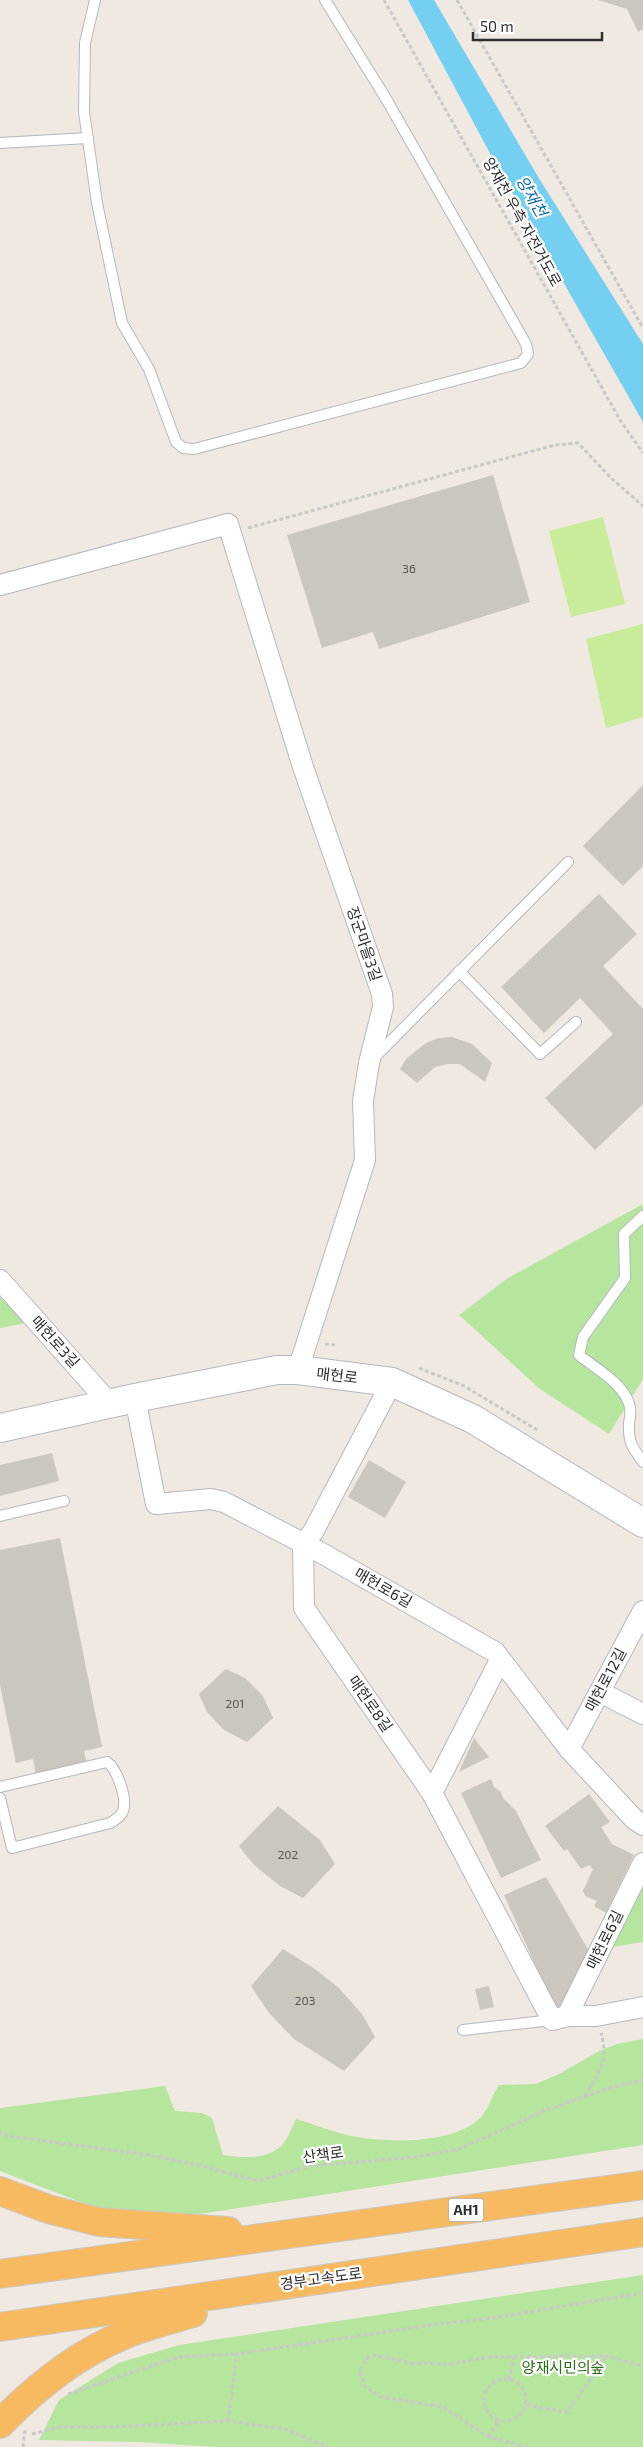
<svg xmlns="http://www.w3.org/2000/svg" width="643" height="2447" font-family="'Exo 2','Noto Sans KR',sans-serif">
<rect width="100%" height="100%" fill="#efe9e1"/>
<g fill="#b6e59e">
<path d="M643 1204V1379L609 1434 540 1389 459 1315 508 1278Z"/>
<path d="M0 1297 25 1323 0 1328Z"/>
<path d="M643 1872V1942L606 1948Z"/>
<path d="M643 2039V2145L200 2214H112L0 2171V2108L165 2086 175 2111 202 2113 212 2118 223 2155C243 2158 269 2160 283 2144 289 2137 292 2126 296 2119 313 2124 330 2131 347 2135 383 2143 447 2145 477 2121 487 2114 492 2095 499 2085L536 2084 561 2073 599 2051 617 2044Z"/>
<path d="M643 2275V2447H215L140 2442 39 2440 59 2400 118 2363 179 2345Z"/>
</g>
<g fill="#c9ec9a">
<path d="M603 517 625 604 571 617 549 531Z"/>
<path d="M643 624V717L606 728 586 639Z"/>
</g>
<path fill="#75cff0" d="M408 0H434L540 180 643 344V422L493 159Z"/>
<g fill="#cbc7bf">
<path d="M598 0H643V29L638 32 627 9Z"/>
<path d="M493 475 530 602 379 649 373 632 322 648 287 535Z"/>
<path d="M643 785V866L623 886 583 846Z"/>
<path d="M599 894 637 934 603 966 643 1009V1104L595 1150 545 1098 613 1034 580 998 544 1033 501 987Z"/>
<path d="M452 1037 472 1044 492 1063 485 1082 460 1064H447L435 1067 417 1083 400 1069 407 1058 426 1043 438 1038Z"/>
<path d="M52 1453 59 1481 0 1496V1465Z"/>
<path d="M369 1460 406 1482 385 1518 348 1497Z"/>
<path d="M60 1538 102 1747 84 1751 87 1764 36 1775 33 1759 16 1763 0 1685V1550Z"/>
<path d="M226 1669 245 1678 263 1696 273 1718 247 1742 224 1730 207 1712 199 1694Z"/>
<path d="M474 1738 489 1757 459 1772Z"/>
<path d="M491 1779 494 1787 501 1792 503 1798 516 1811 541 1860 501 1878 461 1793Z"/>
<path d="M589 1794 610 1822 601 1827 612 1844 634 1855 606 1913 594 1906 597 1901 585 1896 583 1891 593 1869 589 1865 581 1869 567 1849 564 1851 545 1826Z"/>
<path d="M278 1806 320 1840 335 1864 303 1898 280 1886 254 1865 239 1846Z"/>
<path d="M546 1877 589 1951 567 2001 555 2009 504 1895Z"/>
<path d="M283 1949 315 1969 339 1988 362 2014 375 2037 344 2071 294 2039 269 2013 251 1986Z"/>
<path d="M489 1986 494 2007 480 2010 475 1989Z"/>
</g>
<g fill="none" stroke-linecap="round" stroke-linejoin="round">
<defs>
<g id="service">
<path d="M95 0 85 43 84 112 97 203 122 323 149 369 176 442 183 448 194 449 521 363 528 354 526 344 385 97 325 0"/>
<path d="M0 143 88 138"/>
<path d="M459 971 540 1054 576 1022"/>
<path d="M373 1059 568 862"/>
<path d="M643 1216 624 1234 625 1278 583 1337 579 1355C596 1369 625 1384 630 1407 631 1412 630 1418 629 1423 628 1442 632 1447 643 1462"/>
<path d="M0 1516 64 1501"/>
<path d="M0 1787 107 1762C117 1769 129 1801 122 1813 120 1817 115 1820 110 1823L12 1848 0 1798"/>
<path d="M463 2030 552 2020"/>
</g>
<g id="minor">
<path d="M0 585 228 524 303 767 382 994 383 1007 369 1063 363 1101 365 1160 298 1370"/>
<path d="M0 1280 110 1404"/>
<path d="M392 1382 313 1532 303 1545 304 1608 432 1793 552 2020 567 2016H596L643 2007"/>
<path d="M135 1398 156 1504 211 1499 224 1502 318 1551 495 1652 569 1749 634 1819 643 1825"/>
<path d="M600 1692 643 1714"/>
<path d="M569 1749 643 1611"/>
<path d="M432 1793 500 1660"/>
<path d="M567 2016 643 1863"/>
</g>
<path id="secondary" d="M0 1428 135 1398 277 1370H298L392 1382 473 1419 643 1523"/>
<g id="trunk">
<path d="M0 2191 48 2209 99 2222 228 2231"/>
<path d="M0 2274 643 2185"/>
<path d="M0 2327 643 2232"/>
<path d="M0 2424C35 2388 77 2354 124 2335 146 2326 170 2320 193 2313"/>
</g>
</defs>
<use href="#service" stroke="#b4b7c1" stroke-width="12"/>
<use href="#minor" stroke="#b4b7c1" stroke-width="22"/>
<use href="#secondary" stroke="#b4b7c1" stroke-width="30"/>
<use href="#trunk" stroke="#c9c9c9" stroke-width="30"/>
<g stroke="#c9c9c9" stroke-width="3" stroke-dasharray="4 2.5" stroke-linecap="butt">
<path d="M384 0 620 420 643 453"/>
<path d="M457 0 643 328"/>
<path d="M248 528 555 445 578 443 610 477 643 506"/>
<path d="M325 1344 335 1345"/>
<path d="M419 1368 464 1386 539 1431"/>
<path d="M585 2096C598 2075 609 2060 601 2033"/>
<path d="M0 2131 2 2135 149 2155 198 2165 258 2181 310 2166 416 2157 459 2149 547 2110 606 2089 643 2080"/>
<path d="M509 2379 515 2356"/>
<circle cx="505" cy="2400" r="21"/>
<path d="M68 2394 178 2357 237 2354"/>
<path d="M526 2405 567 2412 607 2356"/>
<path d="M228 2421 237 2354 438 2324 492 2318 643 2293"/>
<path d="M32 2434 60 2427H112L228 2421 285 2429 328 2447"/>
<path d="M489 2437 498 2420"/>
<path d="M23 2447 25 2430"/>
<path d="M528 2447 489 2437 443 2407 381 2397 364 2386 360 2371 366 2359 373 2355 412 2363 451 2364 490 2357 607 2356 643 2366"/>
</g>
<use href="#service" stroke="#fff" stroke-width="10"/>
<use href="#minor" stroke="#fff" stroke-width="20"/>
<use href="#secondary" stroke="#fff" stroke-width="28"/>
<use href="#trunk" stroke="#f8ba60" stroke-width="28"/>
</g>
<g text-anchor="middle" stroke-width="4.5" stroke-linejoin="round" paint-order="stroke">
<g font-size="12" fill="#555452">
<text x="409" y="573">36</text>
<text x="235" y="1708">201</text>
<text x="288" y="1859">202</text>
<text x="305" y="2005">203</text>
</g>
<rect fill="#fff" stroke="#6d6d6d" stroke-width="1" x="448.5" y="2198.5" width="35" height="23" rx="4"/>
<g font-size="14" font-weight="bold" fill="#2e2e2e">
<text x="466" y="2215">AH1</text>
</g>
<g font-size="15" fill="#2e2e2e" stroke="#fff">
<text transform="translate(522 222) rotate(61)" y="5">양재천 우측 자전거도로</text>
<text transform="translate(364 944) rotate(71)" y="5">장군마을3길</text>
<text transform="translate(55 1342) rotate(48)" y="5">매헌로3길</text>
<text transform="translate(337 1376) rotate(7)" y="5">매헌로</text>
<text transform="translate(383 1588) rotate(30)" y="5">매헌로6길</text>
<text transform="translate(606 1680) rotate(-62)" y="5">매헌로12길</text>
<text transform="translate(370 1704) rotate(55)" y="5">매헌로8길</text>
<text transform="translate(605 1940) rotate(-64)" y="5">매헌로6길</text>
<text transform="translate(323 2155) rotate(-8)" y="5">산책로</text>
<text transform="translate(321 2279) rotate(-8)" y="5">경부고속도로</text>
</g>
<g font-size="15" fill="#2c6e1b" stroke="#fff">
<text x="563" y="2373">양재시민의숲</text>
</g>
<g font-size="16" font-style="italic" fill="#0d6fa3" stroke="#fff">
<text transform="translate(532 196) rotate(60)" y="6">양재천</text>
</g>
</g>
<path d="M473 32v8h129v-8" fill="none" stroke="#2e2e2e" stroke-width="2.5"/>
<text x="480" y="32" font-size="15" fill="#2e2e2e" stroke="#ffffff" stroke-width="4" paint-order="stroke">50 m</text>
</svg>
